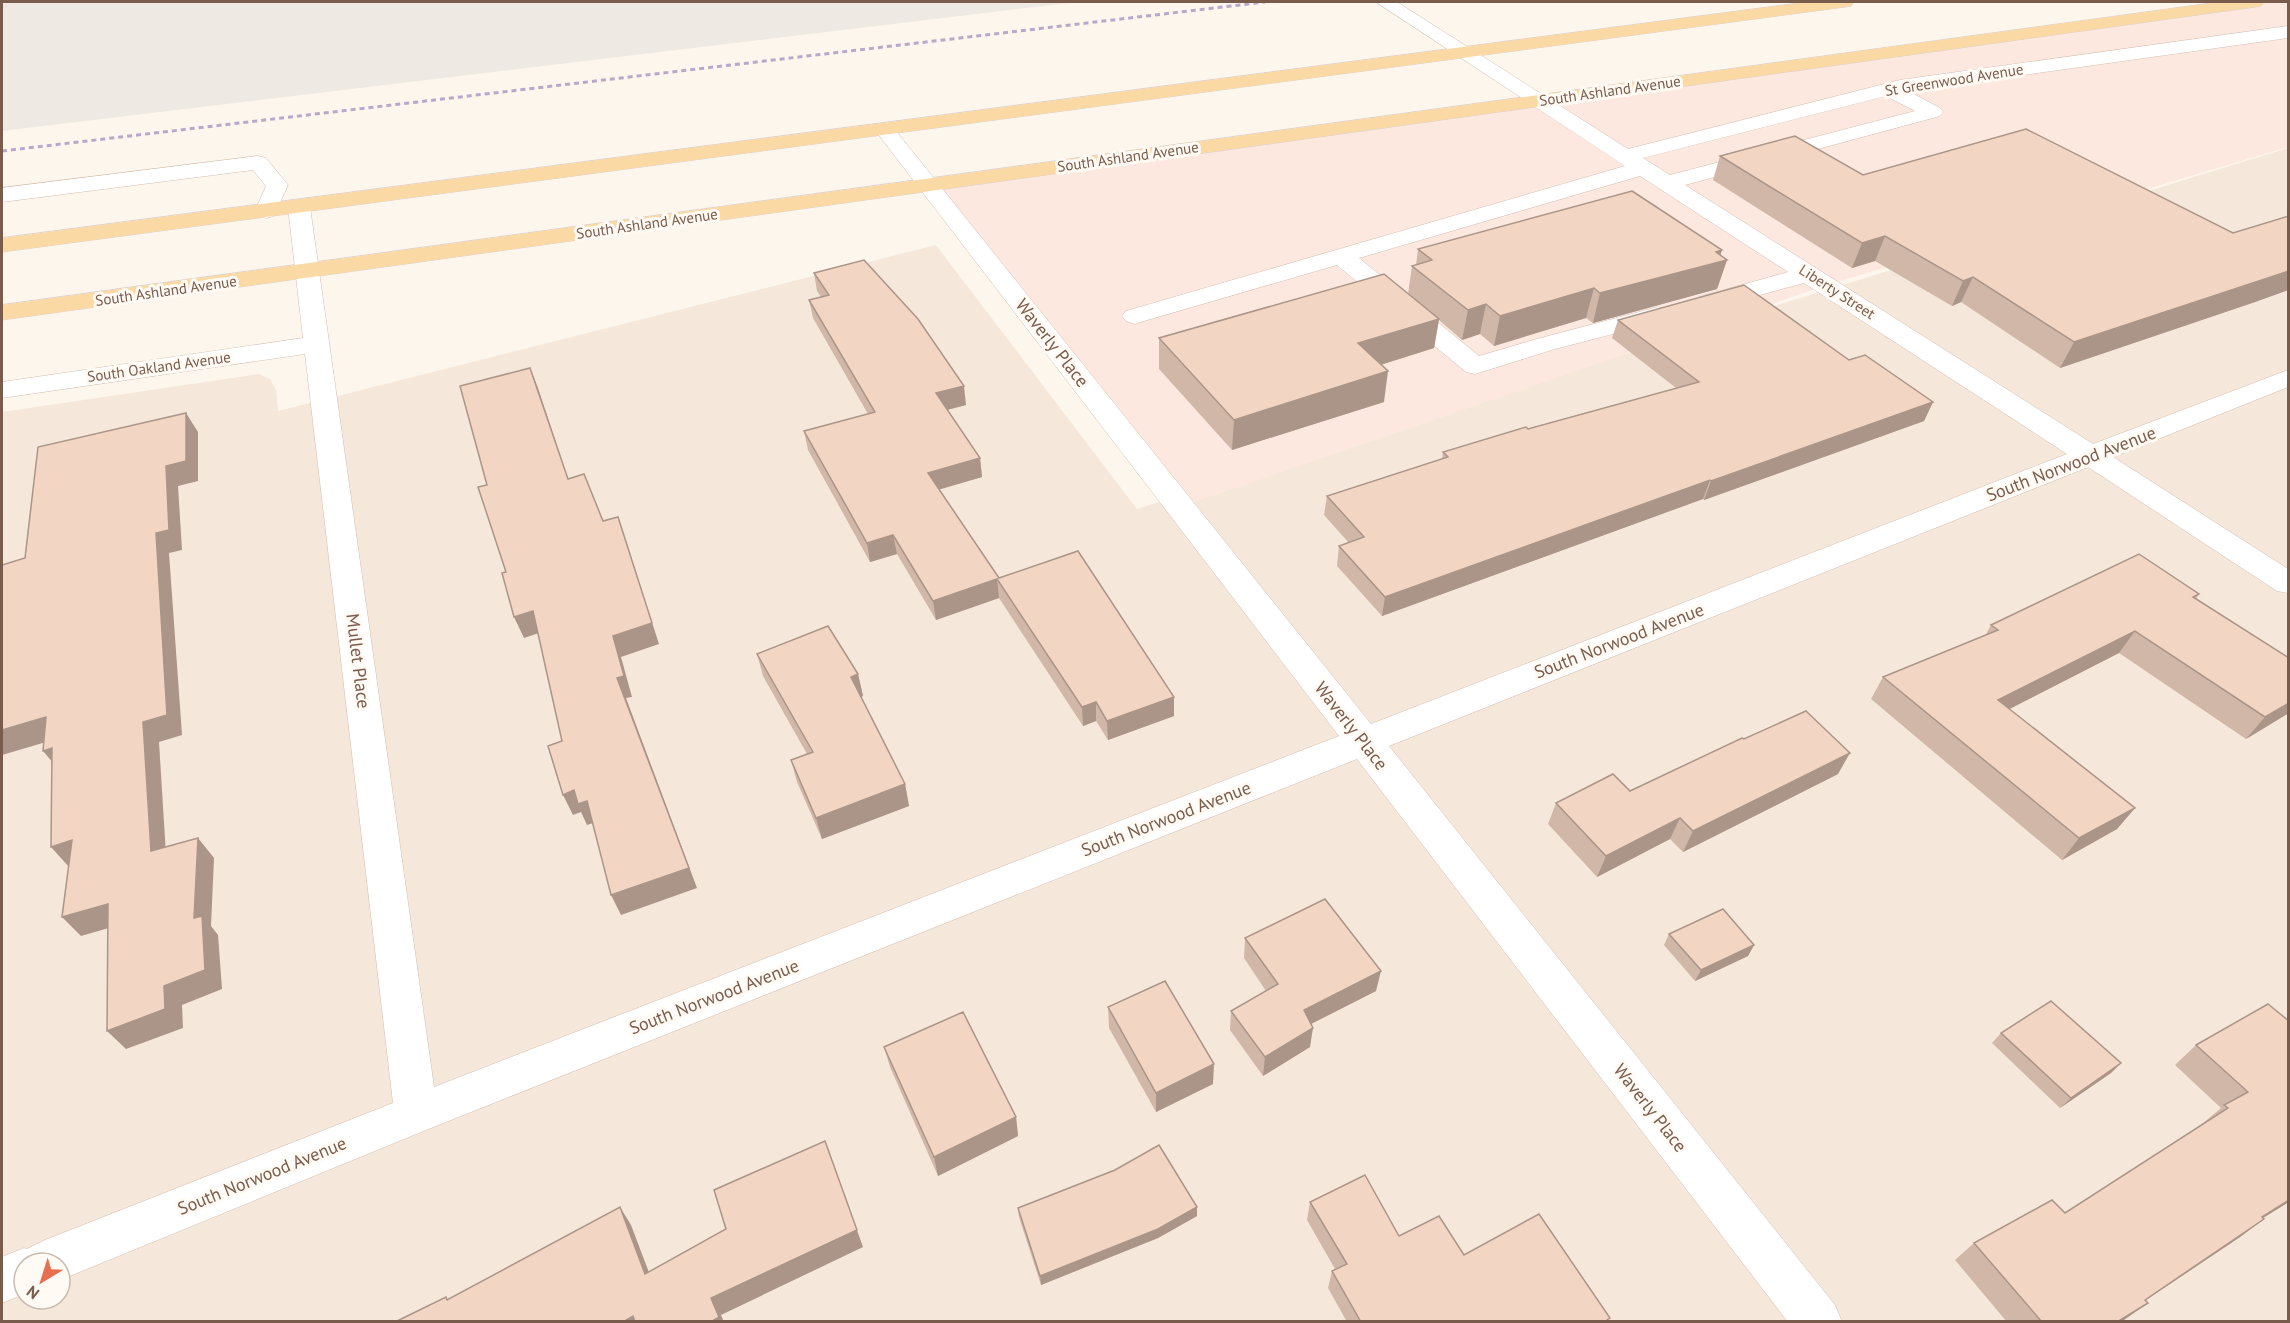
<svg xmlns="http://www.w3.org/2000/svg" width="2290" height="1323" font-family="'PT Sans',sans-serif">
<rect width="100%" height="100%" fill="#fdf6ec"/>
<path fill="#f5e8da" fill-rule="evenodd" d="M2288 148V1321L2 1322V412L259 374 270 379 276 390 278 411 936 245 1137 509 1709 326ZM24 1263H60V1299H24Z"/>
<path fill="#fde8e0" d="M2255 2H2288V147L1827 285 1180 507 928 185Z"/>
<path fill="#efe9e4" d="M2 2H1076L2 131Z"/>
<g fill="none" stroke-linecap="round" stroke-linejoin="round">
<defs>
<g id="minor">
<path d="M1376 2H1397L1628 149 1900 80 2288 26V38L1908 91 1940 108 1943 112 1940 116 1685 185 2093 444 2288 370V387L2113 457 2288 569V593L2277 591 2088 467 1389 746 1835 1305 1842 1322H1788L1357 759 431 1128 60 1280V1263H24V1294L2 1303V1257L24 1248 27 1249 45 1240 393 1103 305 354 2 398V382L303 338 288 207 291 202 299 200 307 202 310 207 434 1087 1339 736 878 134 875 130 878 126 885 124 892 126 1371 724 2067 454 1804 283 1708 309 1699 307 1696 302 1699 297 1788 272 1640 176 1359 258 1479 356 1537 339 1658 307 1667 310 1671 315 1667 320 1555 349 1475 374 1466 372 1337 265 1144 321 1135 324 1126 321 1122 316 1126 311 1625 166ZM1886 96 1915 111 1670 175 1643 158Z"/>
<path d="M258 156 266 158 288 185 274 216 266 218 258 216 255 211 266 186 253 170 2 202V188Z"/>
</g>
<g id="major">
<path d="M1807 2H1854L1851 6 1845 7 2 252V238Z"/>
<path d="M2219 2H2264L2261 6 2255 7 2 320V305Z"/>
</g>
</defs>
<use href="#minor" stroke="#d1beb0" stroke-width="1"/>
<use href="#major" stroke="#dad1cd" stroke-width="1"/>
<use href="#minor" fill="#fff" fill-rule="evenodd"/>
<use href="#major" fill="#fbd9a5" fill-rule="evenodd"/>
<path stroke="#b9a8c9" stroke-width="3" stroke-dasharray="5 4" stroke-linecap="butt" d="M2 151 1265 2"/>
</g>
<g fill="#d1b7a8">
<path d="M1720 156 1863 175 2258 301 2060 368 1961 302 1952 306 1875 261 1852 268 1713 180Z"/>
<path d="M1418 249 1722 250 1720 255 1727 260 1717 289 1593 323 1586 318 1494 346 1480 334 1462 340 1439 320 1434 348 1381 365 1384 402 1232 450 1159 369V338L1408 294 1412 266 1416 265Z"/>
<path d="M814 273 966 405 947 410 980 458 982 477 939 489 999 578 1174 716 1108 740 1096 721 1083 726 999 598 936 620 897 554 870 562 808 450 804 431 868 414 813 318 809 300 821 297 817 291Z"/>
<path d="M1618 320 1849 360 1933 402 1924 421 1704 500 1703 499 1382 616 1337 566 1339 546 1349 543 1324 515 1327 496 1442 459 1443 452 1676 388 1612 338Z"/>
<path d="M2199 594 2196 599 2289 658V713L2246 739 2119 653 2009 709 2135 808 2117 829 2062 860 1871 699 1883 677 1985 636 1991 625Z"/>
<path d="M757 654 858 674 863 696 861 697 905 784 909 806 822 839 797 782 791 760 807 754 763 676Z"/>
<path d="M1744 739 1838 774 1683 852 1670 839 1597 877 1548 824 1556 803 1630 791Z"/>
<path d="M1669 934 1754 945 1748 956 1695 981 1664 945Z"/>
<path d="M1245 938 1376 991 1311 1024 1310 1047 1263 1076 1230 1030 1231 1011 1266 991 1244 958Z"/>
<path d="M1108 1007 1213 1084 1156 1112 1109 1028Z"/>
<path d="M2289 1021V1202L2263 1218 2264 1219 2240 1237 2146 1300 2148 1303 2121 1322H2007L1955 1260 1974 1243 2065 1213 2202 1125V1124L2221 1108 2175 1065 2196 1045Z"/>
<path d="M2001 1033 2121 1063 2111 1073 2060 1108 1992 1043Z"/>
<path d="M884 1047 1016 1117 1018 1136 938 1176 890 1067Z"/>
<path d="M1310 1202 1399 1236 1464 1255 1608 1322H1347L1328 1288 1332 1271 1335 1269 1307 1220Z"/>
<path d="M1197 1207V1216L1158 1238 1041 1285 1019 1217 1018 1208Z"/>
</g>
<g fill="#aa9588">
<path d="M1885 236 1875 261 1852 268 1862 243Z"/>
<path d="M1722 250 1718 262 1727 260 1717 289 1593 323 1600 293Z"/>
<path d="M2289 271V290L2258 301 2060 368 2074 342Z"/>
<path d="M1973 277 1961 302 1952 306 1963 281Z"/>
<path d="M1594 288 1586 318 1494 346 1500 316Z"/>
<path d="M1486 304 1480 334 1462 340 1468 310Z"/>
<path d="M1439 319 1434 348 1354 373 1358 343Z"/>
<path d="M530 368 538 388 575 500 568 479Z"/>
<path d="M1388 371 1384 402 1232 450 1234 420Z"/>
<path d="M964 386 966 405 939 412 936 393Z"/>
<path d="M1933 402 1924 421 1704 500 1711 481Z"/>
<path d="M186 413 198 432V481L178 486 182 550 169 553 182 735 159 742 167 871 151 851 143 722 156 533 166 466Z"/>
<path d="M980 458 982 477 931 492 928 473Z"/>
<path d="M1710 480 1703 499 1382 616 1385 597Z"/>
<path d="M618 517 659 644 621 657 632 697 626 698 697 888 621 915 611 895 613 636Z"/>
<path d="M893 535 897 554 870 562 867 543Z"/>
<path d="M997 579 999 598 936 620 933 601Z"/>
<path d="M533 611 542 632 524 638 514 617Z"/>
<path d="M2135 631 2119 653 1984 722 1998 700Z"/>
<path d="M858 674 863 696 856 699 851 677Z"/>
<path d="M1174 697V716L1108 740 1107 721Z"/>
<path d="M1096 702V721L1083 726 1082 707Z"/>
<path d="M2289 703V713L2246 739 2265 717Z"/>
<path d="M46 717 63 737 2 755V730Z"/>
<path d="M52 748 60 771 43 751Z"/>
<path d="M1850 753 1838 774 1683 852 1693 831Z"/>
<path d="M905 784 909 806 822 839 816 818Z"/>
<path d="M574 790 587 801 596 822 587 825 581 812 573 815 563 795Z"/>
<path d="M2135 808 2117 829 2062 860 2079 838Z"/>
<path d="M1680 818 1670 839 1597 877 1606 856Z"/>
<path d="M198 838 214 858 211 926 218 935 222 989 182 1005 183 1028 126 1049 107 1031 164 986 194 918Z"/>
<path d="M72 840 69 867 51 847Z"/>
<path d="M108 904 126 923 81 936 62 917Z"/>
<path d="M1754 945 1748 956 1695 981 1701 970Z"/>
<path d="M1381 971 1376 991 1301 1029 1304 1010Z"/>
<path d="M1313 1028 1310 1047 1263 1076 1265 1057Z"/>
<path d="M2121 1063 2111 1073 2060 1108 2071 1098Z"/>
<path d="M1214 1064 1213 1084 1156 1112V1093Z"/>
<path d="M1016 1117 1018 1136 938 1176 934 1157Z"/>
<path d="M825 1141 863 1247 721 1315 724 1322H711V1298Z"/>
<path d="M2289 1200V1202L2237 1234 2262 1217Z"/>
<path d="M620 1207 631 1225 656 1291 645 1274Z"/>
<path d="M1197 1207V1216L1158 1238 1041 1285 1040 1276Z"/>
<path d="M2264 1219 2240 1237 2122 1316 2145 1300Z"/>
<path d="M2148 1303 2121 1322H2117Z"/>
<path d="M633 1316 637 1322H623Z"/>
</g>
<g fill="#f3d5c3" stroke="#aa9588" stroke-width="1.5">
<path d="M2026 129 2233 233 2289 216V271L2074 342 1973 277 1963 281 1885 236 1862 243 1720 156 1795 136 1863 175Z"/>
<path d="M1632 191 1722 250 1716 252 1727 260 1600 293 1594 288 1500 316 1486 304 1468 310 1412 266 1432 260 1418 249Z"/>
<path d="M864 260 918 319 964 386 936 393 980 458 928 473 999 578 1078 551 1174 697 1107 721 1096 702 1082 707 997 579 933 601 893 535 867 543 804 431 875 412 809 300 829 295 814 273Z"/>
<path d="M1384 274 1439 319 1358 343 1388 371 1234 420 1159 338Z"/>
<path d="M1744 285 1849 360 1865 355 1933 402 1711 481 1710 480 1385 597 1339 546 1364 537 1327 496 1448 457 1443 452 1526 427 1528 429 1699 382 1618 320Z"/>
<path d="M530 368 568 479 584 474 603 521 618 517 652 623 613 636 624 676 617 678 689 868 611 895 587 801 578 804 574 790 563 795 548 746 562 741 533 611 514 617 502 573 506 572 478 487 487 485 460 386Z"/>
<path d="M186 413V461L166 466 169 530 156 533 167 715 143 722 151 851 198 838 194 918 202 916 205 970 164 986 165 1009 107 1031 108 904 62 917 72 840 51 847 52 748 43 751 46 717 2 730V565L25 558 38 447Z"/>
<path d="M2139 554 2199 594 2193 597 2289 658V703L2265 717 2135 631 1998 700 2135 808 2079 838 1883 677 1998 630 1991 625Z"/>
<path d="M828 626 858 674 851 677 905 784 816 818 791 760 813 752 757 654Z"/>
<path d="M1806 711 1850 753 1693 831 1680 818 1606 856 1556 803 1613 774 1630 791 1742 738 1744 739Z"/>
<path d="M1325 899 1381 971 1304 1010 1313 1028 1265 1057 1231 1011 1278 984 1245 938Z"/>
<path d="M1723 909 1754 945 1701 970 1669 934Z"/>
<path d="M1165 981 1214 1064 1156 1093 1108 1007Z"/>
<path d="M2051 1001 2121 1063 2071 1098 2001 1033Z"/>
<path d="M2268 1004 2289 1021V1200L2262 1217 2264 1219 2145 1300 2148 1303 2117 1322H2042L1974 1243 2052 1200 2065 1213 2228 1108 2224 1105 2248 1092 2196 1045Z"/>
<path d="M963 1012 1016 1117 934 1157 884 1047Z"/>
<path d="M825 1141 857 1230 711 1298 719 1317 711 1322H635L633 1316 623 1322H395L446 1297 447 1300 620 1207 645 1274 726 1229 714 1190Z"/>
<path d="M1159 1145 1197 1207 1158 1229 1040 1276 1018 1208 1115 1170Z"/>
<path d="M1365 1175 1399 1236 1439 1216 1464 1255 1539 1214 1610 1318 1604 1322H1361L1332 1271 1347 1264 1310 1202Z"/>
</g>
<g text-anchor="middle" stroke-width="6" stroke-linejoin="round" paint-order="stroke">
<g font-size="15" fill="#7a5c4d" stroke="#fffaf3">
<text transform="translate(1954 80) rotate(-9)" y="5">St Greenwood Avenue</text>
<text transform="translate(1610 91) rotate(-8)" y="5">South Ashland Avenue</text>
<text transform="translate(1128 157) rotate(-8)" y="5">South Ashland Avenue</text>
<text transform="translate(647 224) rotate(-8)" y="5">South Ashland Avenue</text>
<text transform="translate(166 291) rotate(-8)" y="5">South Ashland Avenue</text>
<text transform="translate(1837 292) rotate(33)" y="5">Liberty Street</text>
<text transform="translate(159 367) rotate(-8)" y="5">South Oakland Avenue</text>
</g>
<g font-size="18" fill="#7a5c4d" stroke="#fffaf3">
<text transform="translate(1052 343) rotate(52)" y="6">Waverly Place</text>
<text transform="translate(2071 464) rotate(-21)" y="6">South Norwood Avenue</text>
<text transform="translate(1619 641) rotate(-21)" y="6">South Norwood Avenue</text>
<text transform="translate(358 661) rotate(83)" y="6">Mullet Place</text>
<text transform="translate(1351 726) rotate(52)" y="6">Waverly Place</text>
<text transform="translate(1166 819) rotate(-21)" y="6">South Norwood Avenue</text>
<text transform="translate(714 997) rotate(-21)" y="6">South Norwood Avenue</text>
<text transform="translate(1650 1108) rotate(52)" y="6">Waverly Place</text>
<text transform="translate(262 1176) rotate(-22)" y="6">South Norwood Avenue</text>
</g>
</g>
<rect width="2290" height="1323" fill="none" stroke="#7a5c4d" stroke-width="6"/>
<g transform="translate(42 1281) rotate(218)"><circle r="28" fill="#fffaf3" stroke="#cabbb1" stroke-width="1.5"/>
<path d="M0-4.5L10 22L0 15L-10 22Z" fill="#e76f51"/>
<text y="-9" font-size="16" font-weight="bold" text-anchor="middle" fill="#7a5c4d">N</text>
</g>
</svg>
